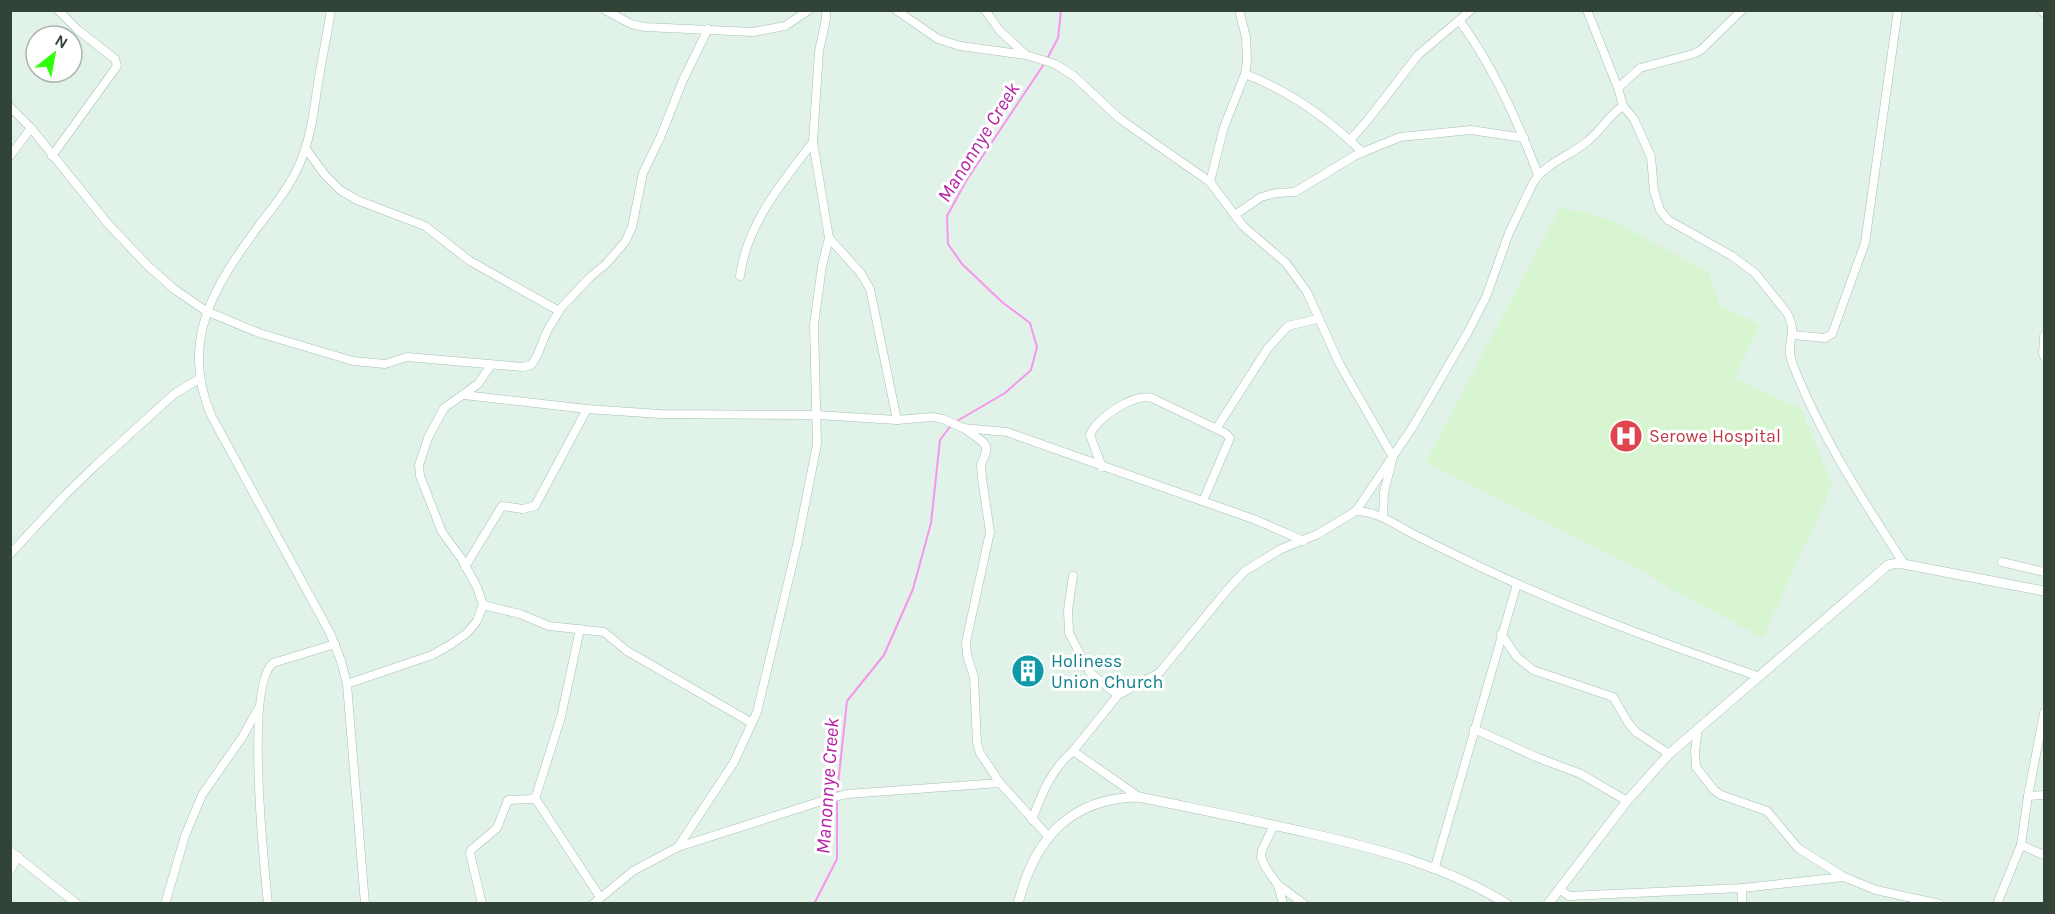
<svg xmlns="http://www.w3.org/2000/svg" width="2055" height="914" font-family="Karla,sans-serif">
<rect width="100%" height="100%" fill="#e1f2e8"/>
<path fill="#d8f5d2" d="M1560 208 1580 211 1613 221 1709 272 1720 306 1760 324 1735 378 1801 409 1832 484 1815 527 1802 551 1763 638 1673 590 1647 574 1425 463Z"/>
<g fill="none" stroke-linecap="round" stroke-linejoin="round">
<g stroke="#f795ec" stroke-width="2">
<path d="M1047 59 1058 38 1061 10"/>
<path d="M957 421 1005 393 1031 370 1037 347 1030 323 1002 302 962 264 948 244 947 216 966 181 1044 64"/>
<path d="M837 794 847 701 884 655 913 589 931 523 940 440 952 424"/>
<path d="M814 904 837 859V800"/>
</g>
<defs>
<g id="minor">
<path d="M331 10C327 35 322 59 318 83 314 110 311 137 300 163 290 186 275 205 260 224 215 285 178 341 212 417L330 633 341 661 347 684 365 904"/>
<path d="M605 10 631 24 645 27 753 32 785 26 809 10"/>
<path d="M896 10 938 39 960 46 1026 55 1055 64 1074 76 1120 119 1210 182 1243 226 1286 263 1307 292 1339 363 1393 457 1384 492 1383 517"/>
<path d="M985 10 1000 31 1025 54"/>
<path d="M1587 10 1618 88 1623 106 1634 119 1651 157 1654 191 1660 210 1668 220 1732 256 1755 273 1787 313C1797 332 1789 336 1790 353 1790 360 1795 369 1797 375 1825 443 1865 503 1904 564"/>
<path d="M2041 10 2044 13"/>
<path d="M1459 20C1494 67 1518 121 1538 175"/>
<path d="M1245 74C1289 91 1328 118 1362 152"/>
<path d="M1618 88 1640 68 1693 54 1701 50 1742 10"/>
<path d="M10 107 31 128 109 225 148 266 174 289 206 311 259 333 353 361 385 364 407 357 523 367 531 365 537 356 547 331 561 308 590 277 606 264 625 242 632 227 643 173 660 138 683 80 708 29"/>
<path d="M1350 140 1367 121 1418 55 1471 10"/>
<path d="M306 149 325 175 340 190 357 200 425 226 470 261 559 311"/>
<path d="M10 156 31 128"/>
<path d="M52 156 117 66 115 59 78 30 58 10"/>
<path d="M1210 182 1224 127 1245 74 1247 61 1246 37 1239 10"/>
<path d="M1235 215 1261 197 1276 193 1295 192 1356 155 1400 137 1471 130 1524 138"/>
<path d="M829 238 860 272 870 289 897 420"/>
<path d="M740 276C747 224 782 182 813 142"/>
<path d="M1793 335 1825 338 1832 334 1865 243 1898 10"/>
<path d="M2044 336 2043 354 2044 356"/>
<path d="M464 395 587 409 660 414 817 415 897 420 932 417 943 419 963 428 1007 432 1256 520 1304 541"/>
<path d="M965 429 983 442 986 446V452L981 465 982 478 990 532 966 642 967 655 974 677 977 743 980 753 1000 783"/>
<path d="M1216 429 1268 348 1288 326 1317 319"/>
<path d="M1102 467 1090 435C1096 418 1134 393 1152 398L1225 433 1230 438 1203 501"/>
<path d="M1356 511C1380 512 1395 525 1415 535 1449 552 1483 569 1518 584 1596 619 1677 648 1757 676"/>
<path d="M10 554 65 495 96 465 174 394 199 379"/>
<path d="M2002 562 2044 572"/>
<path d="M465 567 502 506 523 509 535 506 587 409"/>
<path d="M1073 576 1068 610 1069 633 1090 673 1118 695"/>
<path d="M483 605 520 614 549 626 604 632 627 651 752 723"/>
<path d="M1501 634 1517 657 1533 670 1613 697 1629 724 1636 732 1669 754"/>
<path d="M347 684 432 655 450 645 467 633 477 621 483 605 477 587 461 558 442 532 420 476 419 465 428 438 444 408 478 384 491 365"/>
<path d="M1698 728 1695 751 1696 767 1714 790 1721 795 1767 811 1798 848 1844 877"/>
<path d="M1474 729 1536 757 1581 774 1627 801"/>
<path d="M2028 796 2044 795"/>
<path d="M1139 797 1073 751 1118 695 1159 673 1228 589 1245 571 1281 549 1318 534 1356 511 1412 428 1468 332 1486 297 1509 233 1533 183C1546 162 1571 156 1589 140 1602 129 1609 115 1623 106"/>
<path d="M535 798 600 897"/>
<path d="M1032 820C1042 793 1051 770 1073 751"/>
<path d="M1274 825 1262 850 1261 857 1266 868 1278 885 1283 904"/>
<path d="M2021 845 2044 855"/>
<path d="M678 847 734 762 757 712 797 545 817 444 814 325 822 266 829 238 813 142 819 51 826 19V10"/>
<path d="M10 851 77 904"/>
<path d="M1435 867 1517 584"/>
<path d="M10 871 18 856"/>
<path d="M1278 885 1304 904"/>
<path d="M1742 888V904"/>
<path d="M1559 889 1569 896 1742 888 1844 877 1876 890 1940 904"/>
<path d="M165 904 185 836 202 795 243 736 258 709"/>
<path d="M268 904C264 864 245 686 273 663L335 644"/>
<path d="M482 904 470 853 471 850 497 828 508 800 532 799 536 796 561 717 580 629"/>
<path d="M593 904 633 871 678 847 828 799 847 794 1000 783 1048 836"/>
<path d="M1997 904 2021 845 2028 796 2044 713"/>
</g>
<g id="tertiary">
<path d="M1018 904C1034 840 1069 798 1139 797 1196 809 1253 820 1309 833 1378 849 1446 866 1507 904"/>
<path d="M1548 904 1627 801 1669 754 1888 565 1898 563 2044 591"/>
</g>
</defs>
<use href="#minor" stroke="#a6c1b0" stroke-width="9"/>
<use href="#tertiary" stroke="#a6c1b0" stroke-width="10"/>
<use href="#minor" stroke="#fff" stroke-width="8"/>
<use href="#tertiary" stroke="#fff" stroke-width="9"/>
</g>
<defs>
<symbol id="hospital-disc" viewBox="-11 -11 22 22"><circle r="9.5" fill="#e0444e" stroke="#fff"/><path d="M-5-5h3v3.5h4V-5h3V5h-3V1.5h-4V5h-3Z" fill="#fff"/></symbol>
<symbol id="building-disc" viewBox="-11 -11 22 22"><circle r="9.5" fill="#0f9aa8" stroke="#fff"/><path d="M-4-6H4V6H1V3H-1V6H-4ZM-2.5-4.3h1.7v1.8h-1.7ZM.8-4.3h1.7v1.8H.8ZM-2.5-1h1.7V.8h-1.7ZM.8-1h1.7V.8H.8Z" fill="#fff"/></symbol>
</defs>
<g fill-rule="evenodd">
<use href="#hospital-disc" x="1607" y="417" width="38" height="38"/>
<use href="#building-disc" x="1009" y="652" width="38" height="38"/>
</g>
<g text-anchor="middle" stroke-width="6" stroke-linejoin="round" paint-order="stroke">
<g font-size="18" fill="#be3a42" stroke="#fff" text-anchor="start">
<text x="1649" y="442">Serowe Hospital</text>
</g>
<g font-size="18" fill="#0d838f" stroke="#fff" text-anchor="start">
<text x="1051" y="667">Holiness<tspan x="1051" dy="21">Union Church</tspan></text>
</g>
<g font-size="20" font-style="italic" fill="#b822a6" stroke="#fff">
<text transform="translate(978 142) rotate(-58)" y="7">Manonnye Creek</text>
<text transform="translate(827 786) rotate(-86)" y="7">Manonnye Creek</text>
</g>
</g>
<rect width="2055" height="914" fill="none" stroke="#314437" stroke-width="24"/>
<g transform="translate(54 54) rotate(31)"><circle r="28" fill="#ffffff" stroke="#adb4af" stroke-width="1.5"/>
<path d="M0-4.5L10 22L0 15L-10 22Z" fill="#2fff0b"/>
<text y="-9" font-size="16" font-weight="bold" text-anchor="middle" fill="#314437">N</text>
</g>
</svg>
